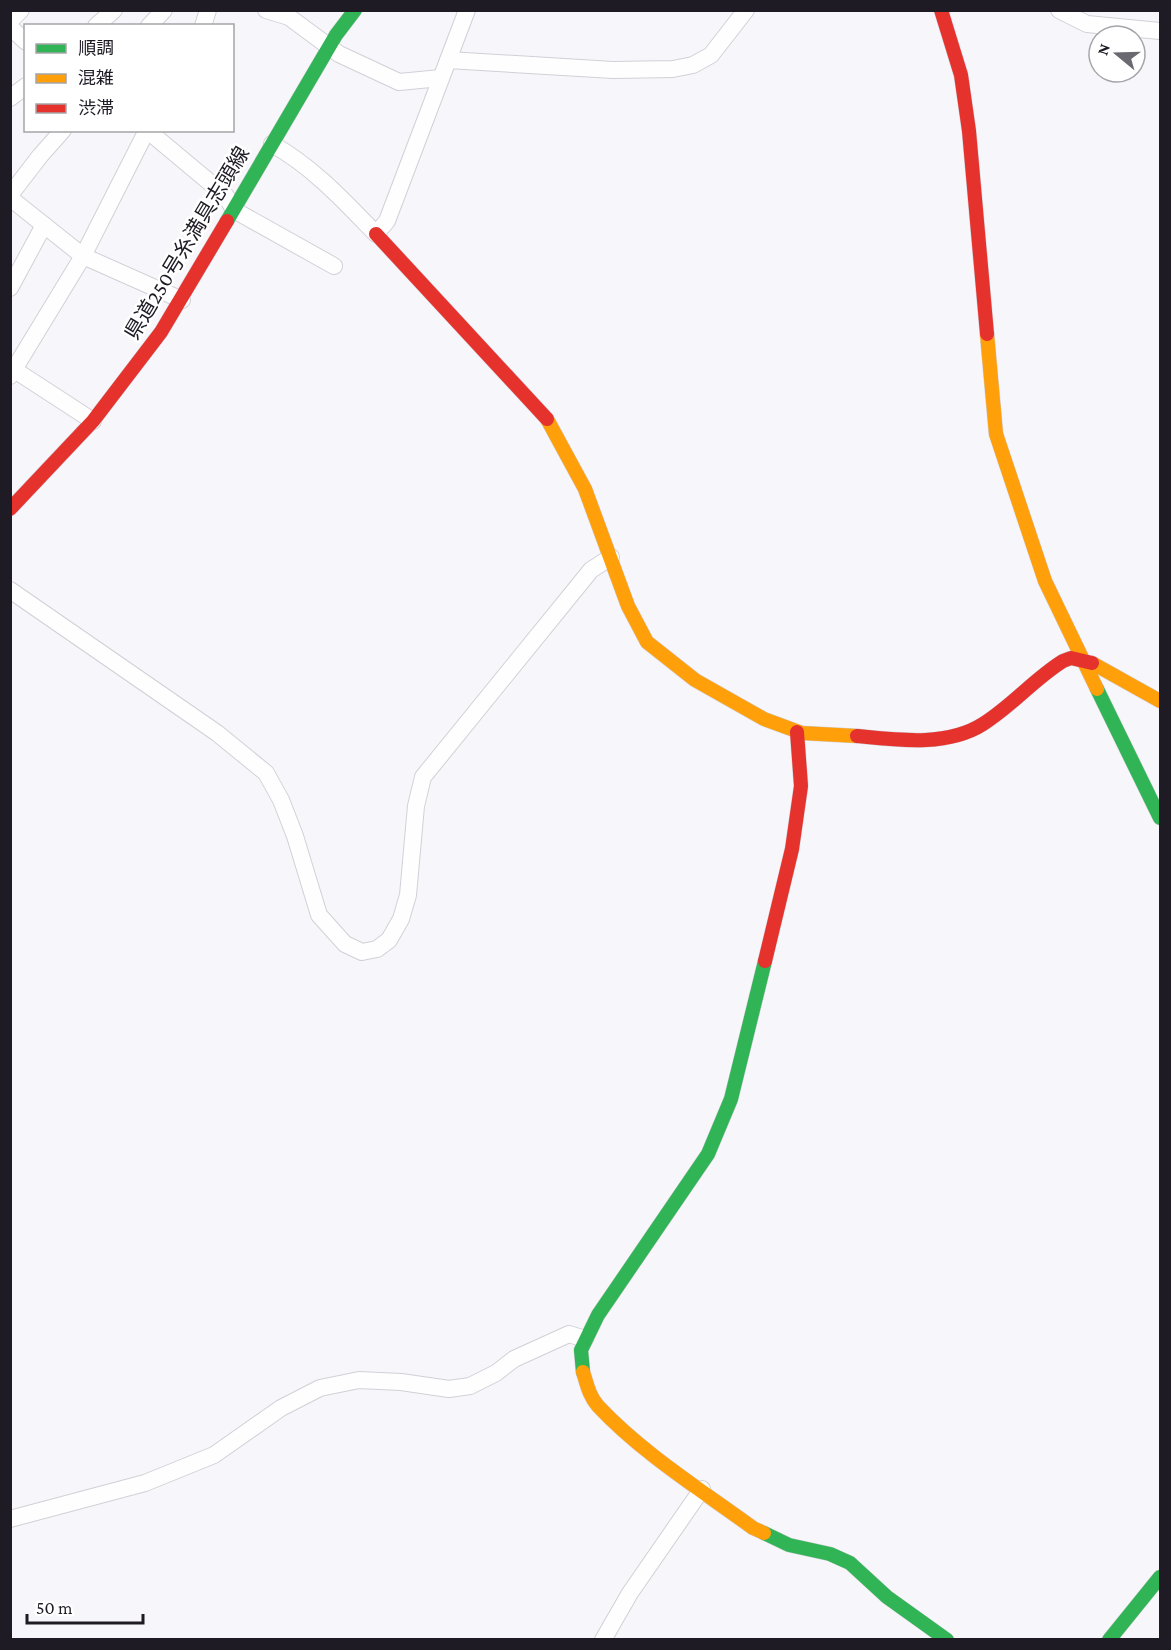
<svg xmlns="http://www.w3.org/2000/svg" width="1171" height="1650" font-family="'Crimson Pro','Noto Sans JP',serif">
<rect width="100%" height="100%" fill="#f7f6fa"/>
<g fill="none" stroke-linecap="round" stroke-linejoin="round">
<defs>
<g id="street">
<path d="M266 10 289 17 339 54 399 82 441 78"/>
<path d="M1059 10 1087 24 1160 31"/>
<path d="M10 21 21 10"/>
<path d="M96 26 114 10"/>
<path d="M149 26 164 10"/>
<path d="M203 26 208 10"/>
<path d="M10 27 26 42"/>
<path d="M448 60 613 70 673 69 693 65 711 55 746 10"/>
<path d="M10 98 26 86"/>
<path d="M147 130 226 196 234 210 334 266"/>
<path d="M272 144C313 167 344 201 376 234L387 221 467 10"/>
<path d="M10 195 40 156 63 130"/>
<path d="M10 198 83 256 182 300"/>
<path d="M10 288 44 225"/>
<path d="M10 367 93 421"/>
<path d="M10 376 83 256 147 130"/>
<path d="M10 590 217 733 266 773 281 800 295 836 319 915 345 944 362 952 377 949 389 940 401 919 408 895 416 806 423 777 591 570 611 557"/>
<path d="M10 1519 145 1483 214 1455 281 1408 320 1388 359 1380 401 1382 449 1389 470 1386 496 1373 514 1359 569 1334 585 1339"/>
<path d="M603 1640 630 1593 702 1489"/>
</g>
<g id="fast">
<path d="M227 221 336 35 355 10"/>
<path d="M1097 689 1160 818"/>
<path d="M583 1372 581 1350 598 1315 708 1154 731 1099 765 961"/>
<path d="M764 1533 789 1545 830 1554 850 1563 887 1597 947 1640"/>
<path d="M1109 1640 1160 1577"/>
</g>
<g id="slow">
<path d="M987 334 996 434 1045 581 1097 689"/>
<path d="M547 419 585 489 628 606 647 642 695 680 764 719 802 733 857 736"/>
<path d="M1092 663 1160 701"/>
<path d="M583 1372C587 1384 589 1396 598 1406 642 1453 701 1490 753 1528L764 1533"/>
</g>
<g id="jam">
<path d="M941 10 961 75 969 131 987 334"/>
<path d="M376 234 547 419"/>
<path d="M10 509 93 421 161 332 227 221"/>
<path d="M857 736C897 740 947 747 983 724 1012 706 1034 679 1063 661L1071 658 1092 663"/>
<path d="M765 961 792 849 801 786 797 732"/>
</g>
</defs>
<use href="#street" stroke="#d2d0d7" stroke-width="18"/>
<use href="#fast" stroke="#d2d0d7" stroke-width="15"/>
<use href="#slow" stroke="#d2d0d7" stroke-width="15"/>
<use href="#jam" stroke="#d2d0d7" stroke-width="15"/>
<use href="#street" stroke="#fefefe" stroke-width="16"/>
<use href="#fast" stroke="#30b455" stroke-width="14"/>
<use href="#slow" stroke="#ff9f0a" stroke-width="14"/>
<use href="#jam" stroke="#e5322d" stroke-width="14"/>
</g>
<g text-anchor="middle" stroke-width="5" stroke-linejoin="round" paint-order="stroke">
<g font-size="21" fill="#1e1b25" stroke="#fff">
<text transform="translate(187 243) rotate(-59)" y="7">県道250号糸満具志頭線</text>
</g>
</g>
<rect width="1171" height="1650" fill="none" stroke="#1e1b25" stroke-width="24"/>
<rect x="24" y="24" width="210" height="108" fill="#ffffff" stroke="#a5a4a8" stroke-width="1.5"/>
<rect x="36" y="44" width="30" height="9" fill="#30b455" stroke="#a5a4a8" stroke-width="1.5"/>
<text x="78" y="54" font-size="18" fill="#1e1b25">順調</text>
<rect x="36" y="74" width="30" height="9" fill="#ff9f0a" stroke="#a5a4a8" stroke-width="1.5"/>
<text x="78" y="84" font-size="18" fill="#1e1b25">混雑</text>
<rect x="36" y="104" width="30" height="9" fill="#e5322d" stroke="#a5a4a8" stroke-width="1.5"/>
<text x="78" y="114" font-size="18" fill="#1e1b25">渋滞</text>
<g transform="translate(1117 54) rotate(289)"><circle r="28" fill="#ffffff" stroke="#a5a4a8" stroke-width="1.5"/>
<path d="M0-4.5L10 22L0 15L-10 22Z" fill="#6a6870"/>
<text y="-9" font-size="16" font-weight="bold" text-anchor="middle" fill="#1e1b25">N</text>
</g>
<path d="M27 1614v9h116v-9" fill="none" stroke="#1e1b25" stroke-width="3"/>
<text x="36" y="1614" font-size="18" fill="#1e1b25" stroke="#ffffff" stroke-width="4.5" paint-order="stroke">50 m</text>
</svg>
